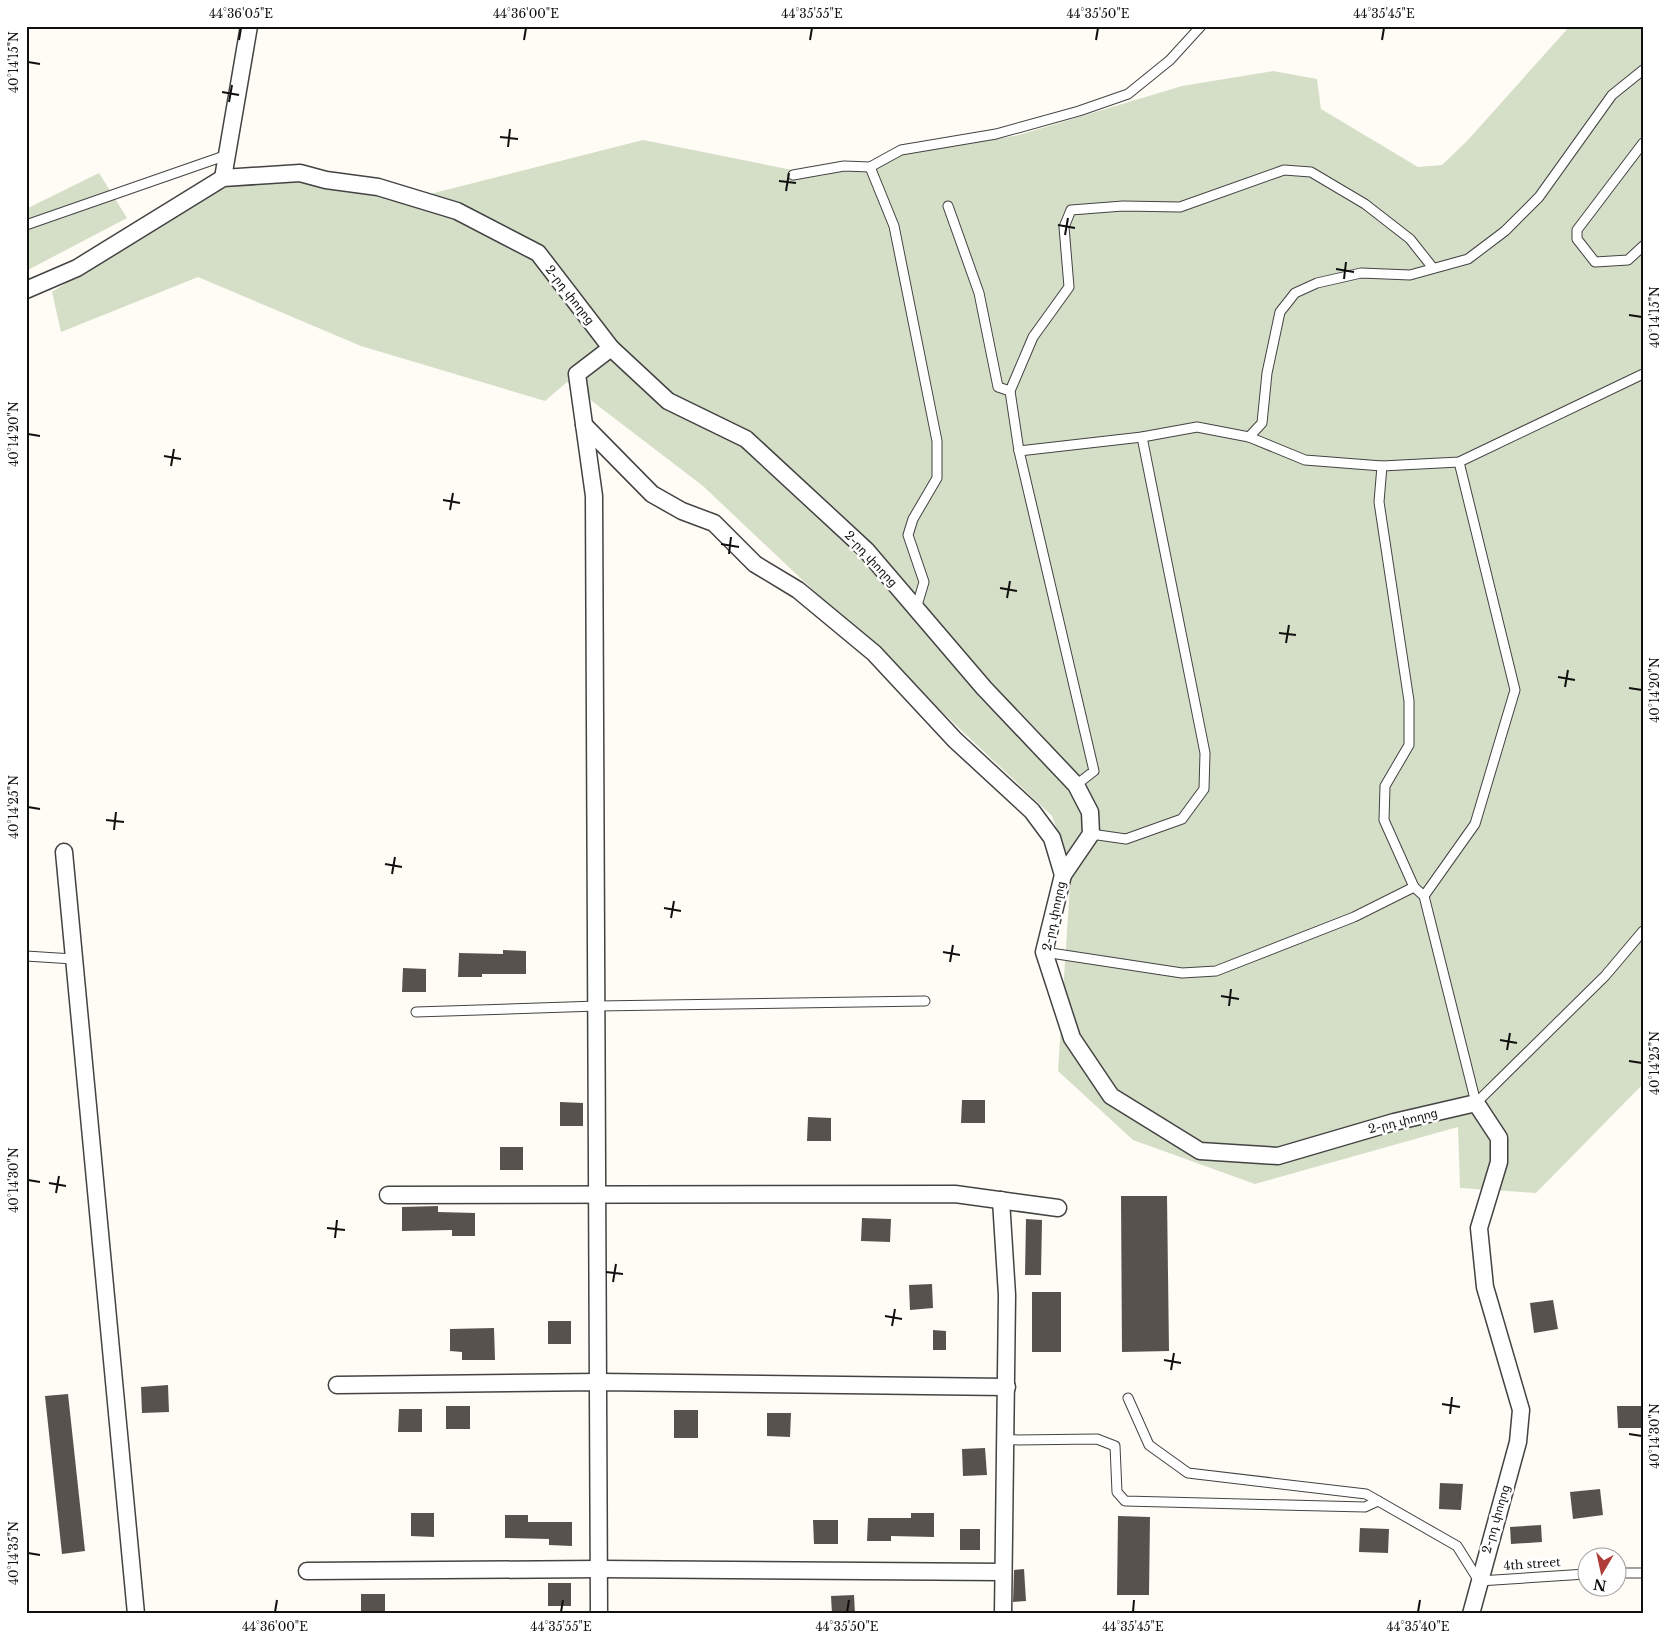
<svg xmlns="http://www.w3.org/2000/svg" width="1669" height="1640" font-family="'Libre Baskerville','Noto Sans Armenian',serif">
<rect width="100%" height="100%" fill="#fefcf5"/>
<g fill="#d5dfc7">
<path d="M1570 26H1643V1084L1536 1193 1460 1188 1458 1127 1255 1184 1133 1140 1058 1071 1071 869 1052 816 703 486 567 382 545 401 361 346 198 277 61 332 52 292 224 182 284 177 414 198 643 140 822 176 882 158 1019 135 1182 86 1273 71 1317 79 1321 109 1418 167 1442 165 1467 141Z"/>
<path d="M99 173 127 218 26 271V209Z"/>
</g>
<g fill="#58524e">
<path d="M503 950 526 951V974H482V977H458L459 953 503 954Z"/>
<path d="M403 968 426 969V992H402Z"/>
<path d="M962 1100H985V1123H961Z"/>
<path d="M560 1102 583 1103V1126H560Z"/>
<path d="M808 1117 831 1118V1141H807Z"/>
<rect x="500" y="1147" width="23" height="23"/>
<path d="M1121 1196H1167L1169 1351 1122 1352Z"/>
<path d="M438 1206V1212L475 1213V1236H452V1230L402 1231V1207Z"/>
<path d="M862 1218 891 1219 890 1242 861 1241Z"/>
<path d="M1026 1219 1042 1220 1041 1275H1025Z"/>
<path d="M932 1284 933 1308 910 1310 909 1285Z"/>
<rect x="1032" y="1292" width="29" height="60"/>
<path d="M1553 1300 1558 1329 1534 1333 1530 1303Z"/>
<rect x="548" y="1321" width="23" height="23"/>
<path d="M494 1328 495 1360H462V1352L450 1351V1329Z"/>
<path d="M933 1330 946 1331V1350H933Z"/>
<path d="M168 1385 169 1412 142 1413 141 1387Z"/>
<path d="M68 1394 85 1551 62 1554 45 1396Z"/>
<rect x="446" y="1406" width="24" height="23"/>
<path d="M1617 1406H1643V1428H1618Z"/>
<path d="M399 1409H422V1432H398Z"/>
<rect x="674" y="1410" width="24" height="28"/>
<path d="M767 1413H791L790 1437 767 1436Z"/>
<path d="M985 1448 987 1475 963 1476 962 1449Z"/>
<path d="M1440 1483 1463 1484 1461 1510 1439 1509Z"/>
<path d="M1600 1489 1603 1515 1573 1519 1570 1492Z"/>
<path d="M411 1513H434V1537L411 1536Z"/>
<path d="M911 1513H934V1537L891 1536V1541H867L868 1518H911Z"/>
<path d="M505 1515H528V1522H572V1546L549 1545V1539L505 1538Z"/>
<path d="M1118 1516 1150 1517 1149 1595H1117Z"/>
<path d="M813 1520H838V1544H814Z"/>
<path d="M1541 1525 1542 1542 1511 1544 1510 1527Z"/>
<path d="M1360 1528 1389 1529 1388 1553 1359 1552Z"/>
<rect x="960" y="1529" width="20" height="21"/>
<path d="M1024 1569 1026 1601 1013 1602 1014 1570Z"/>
<rect x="548" y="1583" width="23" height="23"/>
<rect x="361" y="1594" width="24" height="20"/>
<path d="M854 1595 855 1614H832L831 1596Z"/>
</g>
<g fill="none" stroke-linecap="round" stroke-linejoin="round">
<defs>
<g id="lane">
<path d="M1643 143 1577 230V239L1595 262 1628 260 1643 246"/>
<path d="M870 167 894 226 937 441V478L913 519 908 535 924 582 916 609"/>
<path d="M793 175 844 166 870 167 901 150 996 134 1079 111 1128 94 1170 60 1201 26"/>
<path d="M948 206 979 293 998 387 1010 391"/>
<path d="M26 225 227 155"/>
<path d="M1249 437 1262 423 1267 373 1280 312 1295 293 1317 283 1361 273 1410 275 1468 259 1505 231 1539 197 1612 95 1643 70"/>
<path d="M1019 451 1010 391 1033 337 1069 287 1064 227 1071 210 1123 206 1180 207 1284 170 1311 172 1365 204 1410 239 1433 268"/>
<path d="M1459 462 1515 690 1475 824 1424 896 1476 1103"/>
<path d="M1382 466 1379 502 1409 701V745L1385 786 1384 820 1414 887 1424 896"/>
<path d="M1076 785 1094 771 1019 451 1142 437 1197 427 1249 437 1305 460 1382 466 1459 462 1643 374"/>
<path d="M1091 834 1126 839 1182 819 1204 789 1205 753 1142 437"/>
<path d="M1044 952 1182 973 1216 971 1354 917 1414 887"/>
<path d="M26 956 73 959"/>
<path d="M416 1012 597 1006 925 1001"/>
<path d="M1476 1103 1605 976 1643 931"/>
<path d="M1128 1398 1149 1445 1188 1473 1366 1494 1457 1546 1479 1581 1586 1574"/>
<path d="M1006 1440 1097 1439 1115 1446 1117 1492 1125 1501 1365 1507 1378 1501"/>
<path d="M1616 1573H1643"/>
</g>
<g id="street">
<path d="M223 178 249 26"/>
<path d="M26 290 77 268 223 178 300 173 326 180 378 187 457 211 538 253 611 348 668 401 746 439 866 550 984 688 1076 785 1090 812 1091 834 1063 875 1044 952 1072 1038 1111 1096 1200 1151 1278 1156 1394 1122 1476 1103 1499 1138V1162L1479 1228 1485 1287 1521 1410 1518 1442 1471 1614"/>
<path d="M584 425 652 494 682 511 714 523 755 564 798 590 874 653 955 740 1032 811 1052 838 1063 875"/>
<path d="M64 852 136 1614"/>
<path d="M388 1195 955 1194 1058 1208"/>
<path d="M1001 1200 1007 1295 1003 1614"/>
<path d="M337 1385 599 1382 1007 1387"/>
<path d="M307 1571 600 1569 1003 1572"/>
<path d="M599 1614 594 496 577 374 611 348"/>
</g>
</defs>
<use href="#lane" stroke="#434343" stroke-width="11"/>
<use href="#street" stroke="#434343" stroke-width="19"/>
<use href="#lane" stroke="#fff" stroke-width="9"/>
<use href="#street" stroke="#fff" stroke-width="16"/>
</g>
<path fill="none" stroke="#101010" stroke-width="2" d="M239 40 241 28M524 40 526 28M810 40 812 28M1096 40 1098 28M1382 40 1384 28M28 62 40 64M222 92 239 95M229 102 232 85M500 137 518 139M508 147 510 129M779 181 796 183M786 191 789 173M1058 225 1075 228M1065 235 1068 218M1336 269 1354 272M1344 279 1346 262M1629 315 1642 317M28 434 40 436M164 456 181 459M171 466 174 449M443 500 460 503M450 510 453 493M721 544 739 547M729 554 731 537M1000 588 1017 591M1007 598 1010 581M1279 633 1296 635M1286 643 1289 625M1558 677 1575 680M1565 687 1568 670M1629 688 1642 690M28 807 40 809M106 820 124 822M114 830 116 812M385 864 402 867M392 874 395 857M664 908 681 911M671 918 674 901M943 952 960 955M950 962 953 945M1221 996 1239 999M1229 1006 1231 989M1500 1040 1517 1043M1507 1050 1510 1033M1629 1061 1642 1063M28 1180 40 1182M49 1183 66 1186M56 1193 59 1176M327 1228 345 1230M335 1238 337 1220M606 1272 623 1274M613 1282 616 1264M885 1316 902 1319M892 1326 895 1309M1164 1360 1181 1363M1171 1370 1174 1353M1442 1404 1460 1407M1450 1414 1452 1397M1629 1434 1642 1436M28 1553 40 1555M275 1612 277 1600M561 1612 563 1600M847 1612 849 1600M1133 1612 1134 1600M1418 1612 1420 1600"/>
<g text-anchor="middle" stroke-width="5" stroke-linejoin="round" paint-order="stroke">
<g font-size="12" fill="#101010" stroke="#fff">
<text transform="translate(570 295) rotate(52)" y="4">2-րդ փողոց</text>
<text transform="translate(871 559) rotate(47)" y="4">2-րդ փողոց</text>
<text transform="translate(1054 916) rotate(-78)" y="4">2-րդ փողոց</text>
<text transform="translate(1403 1121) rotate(-14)" y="4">2-րդ փողոց</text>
<text transform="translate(1496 1519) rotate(-74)" y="4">2-րդ փողոց</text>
<text transform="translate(1532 1564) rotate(-4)" y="4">4th street</text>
</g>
</g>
<rect width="1669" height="1640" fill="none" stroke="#ffffff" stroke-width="55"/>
<g transform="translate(1602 1572) rotate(189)"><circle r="24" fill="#ffffff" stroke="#9f9f9f"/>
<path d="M0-4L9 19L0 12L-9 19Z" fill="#af3c39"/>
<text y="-8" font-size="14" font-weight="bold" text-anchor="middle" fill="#101010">N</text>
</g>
<rect x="28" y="28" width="1614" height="1584" fill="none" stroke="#101010" stroke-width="2"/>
<g font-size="12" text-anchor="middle" fill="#101010">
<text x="241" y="18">44°36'05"E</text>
<text x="526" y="18">44°36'00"E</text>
<text x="812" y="18">44°35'55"E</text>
<text x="1098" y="18">44°35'50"E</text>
<text x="1384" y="18">44°35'45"E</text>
<text transform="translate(14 62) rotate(-90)" y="4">40°14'15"N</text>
<text transform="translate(1655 317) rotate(-90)" y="4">40°14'15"N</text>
<text transform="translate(14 434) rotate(-90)" y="4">40°14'20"N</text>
<text transform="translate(1655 690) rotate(-90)" y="4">40°14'20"N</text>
<text transform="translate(14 807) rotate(-90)" y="4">40°14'25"N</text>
<text transform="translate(1655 1063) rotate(-90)" y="4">40°14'25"N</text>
<text transform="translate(14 1180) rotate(-90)" y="4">40°14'30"N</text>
<text transform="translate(1655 1436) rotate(-90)" y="4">40°14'30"N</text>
<text transform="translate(14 1553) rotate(-90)" y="4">40°14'35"N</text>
<text x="275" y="1631">44°36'00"E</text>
<text x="561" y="1631">44°35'55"E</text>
<text x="847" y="1631">44°35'50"E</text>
<text x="1133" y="1631">44°35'45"E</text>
<text x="1418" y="1631">44°35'40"E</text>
</g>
</svg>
